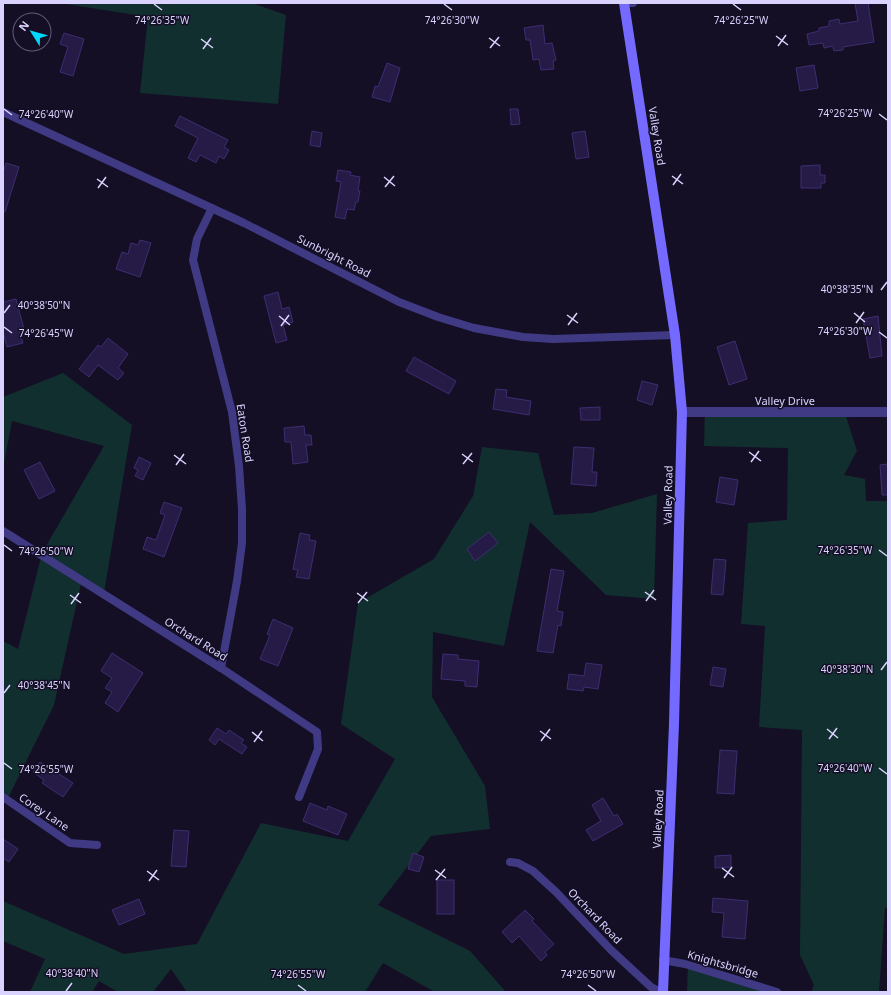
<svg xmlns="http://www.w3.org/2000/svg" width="891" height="995" font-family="'Noto Sans',sans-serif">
<rect width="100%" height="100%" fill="#140f25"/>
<g fill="#122f2f">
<path d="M60 3H252L286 15 278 104 140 93 148 17Z"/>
<path d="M63 373 132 425 104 593 82 579 54 705 8 798 3 797V641L18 649 42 553 104 446 12 421 3 469V397Z"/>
<path d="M705 409 845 413 857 451 844 475 865 479 866 501H888V908H885L879 992H811L814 985 800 955 802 730 759 727 765 626 741 624 748 523 787 520 788 448 704 446Z"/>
<path d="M482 447 538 453 554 515 592 513 657 494 654 599 606 595 530 522 504 646 433 632 432 697 485 786 490 829 431 836 378 905 470 951 506 992H435L383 963 365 992H187L171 969 153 992H118L99 981 92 992H30L45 959 3 941V901L124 954 197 944 261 823 348 841 395 759 341 724 358 603 434 559 473 496Z"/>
<path d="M688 965 776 992H687Z"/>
</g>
<g fill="#261b46" stroke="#3e2d72">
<path d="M855 3H868L874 42 843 47V50L834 51 833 46 824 48 823 43 809 45 807 34 819 31V28L829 26V21L839 19 840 24 858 21Z"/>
<path d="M543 25 545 44 552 43 556 60 553 61 554 69 541 70 539 59 533 60 530 40H526L524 28Z"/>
<path d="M64 33 84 39 73 76 60 72 68 47 60 44Z"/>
<path d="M387 63 400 68 390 102 372 97 375 86 378 87Z"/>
<path d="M814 65 818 88 800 91 796 68Z"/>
<path d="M510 109H518L520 124 511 125Z"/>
<path d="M180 116 228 140 224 147 229 150 224 159 219 156 216 163 200 155 196 162 188 158 198 138 175 126Z"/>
<path d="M312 131 322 133 320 147 310 145Z"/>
<path d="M585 131 589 157 576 159 572 133Z"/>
<path d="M6 163 19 167 5 212H3V173Z"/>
<path d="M820 165V175H825V183H821V188H801V166Z"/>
<path d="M338 170 351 172 350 175 360 177 358 191H360L358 202H356L354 210 347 209 345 219 335 217 341 182 336 181Z"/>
<path d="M140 240 151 243 140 277 116 269 122 252 128 254 131 243 138 245Z"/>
<path d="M278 292 282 309 289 307 293 322 283 325 287 340 276 343 264 296Z"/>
<path d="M16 299 24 329 19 330 23 343 7 347 3 332V302Z"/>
<path d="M878 316 882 356 870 358 863 319Z"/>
<path d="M108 338 128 354 118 368 124 373 118 380 98 365 89 377 79 369 98 345 101 347Z"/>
<path d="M735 341 747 379 729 385 717 347Z"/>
<path d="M414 357 456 381 449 394 406 371Z"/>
<path d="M642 381 658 385 652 405 637 400Z"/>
<path d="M496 389 507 390 506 397 531 401 529 415 493 409Z"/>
<path d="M600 407V420H581L580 408Z"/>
<path d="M304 426 305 435H311L312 445H306L308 462 293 464 291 442H285L284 428Z"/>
<path d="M574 447 594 448 592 472H597L596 486 571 484Z"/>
<path d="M139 457 151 463 143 480 135 476 138 470 134 468Z"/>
<path d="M40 462 55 491 39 499 24 470Z"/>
<path d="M888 464V495H882L880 465Z"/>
<path d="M720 477 738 480 734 505 716 502Z"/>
<path d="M164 502 182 508 164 557 143 549 147 537 156 540 165 515 160 513Z"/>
<path d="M489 532 498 543 475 561 467 549Z"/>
<path d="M300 533 310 535 309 540 316 541 309 579 296 577 298 570 293 569Z"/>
<path d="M714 559 726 560 723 595 711 594Z"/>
<path d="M551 569 564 571 557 611 563 612 561 626 558 625 553 653 537 651Z"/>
<path d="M273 619 293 628 278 666 260 659 270 635 267 634Z"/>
<path d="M112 653 143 673 118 712 105 703 112 692 105 688 112 678 101 671Z"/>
<path d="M443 654 458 655V659L479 661 477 687 465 686V681L441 679Z"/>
<path d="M586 663 602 665 598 689 584 687 583 691 567 689 569 674 584 676Z"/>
<path d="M713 667 726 669 723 687 710 685Z"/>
<path d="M217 728 226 734 229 730 244 740 241 743 247 747 242 754 219 739 215 745 209 740Z"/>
<path d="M720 750 737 751 734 794 717 793Z"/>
<path d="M40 762 49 768 51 765 58 769 56 772 73 783 63 797 42 783 44 780 33 772Z"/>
<path d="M603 798 614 816 617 814 623 824 593 841 586 830 601 821 592 805Z"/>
<path d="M310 803 327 810 328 806 347 814 338 835 303 821Z"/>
<path d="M174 830 189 831 186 867 171 866Z"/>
<path d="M3 839 18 849 9 862 3 858Z"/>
<path d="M413 853 424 857 419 872 408 869Z"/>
<path d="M731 855V867L715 868V856Z"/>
<rect x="437" y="880" width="17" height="34"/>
<path d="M713 898 748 901 745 939 722 937 724 913 712 912Z"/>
<path d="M139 899 145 914 119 925 112 910Z"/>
<path d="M525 910 534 919 532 921 554 944 545 952 547 955 541 961 519 936 512 943 502 932Z"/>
</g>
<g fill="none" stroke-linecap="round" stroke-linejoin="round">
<g stroke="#403a85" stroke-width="8">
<path d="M624 3H633"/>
<path d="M3 112 244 223 399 302 438 317 474 328 523 337 553 339 675 335"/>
<path d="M212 208 197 239 193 260 232 412 239 466 242 509V543L237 581 221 668"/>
<path d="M3 531 221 668 317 732 318 749 299 797"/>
<path d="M3 797 70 843 97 845"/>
<path d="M510 862 518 863 533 871 556 892 611 950 651 987 661 992"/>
<path d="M663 960 685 964 777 992"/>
</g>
<path stroke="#403a85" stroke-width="10" d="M682 412H888"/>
<path stroke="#756aff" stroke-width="10" d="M624 3 675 335 682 412 674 724 663 992"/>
</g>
<path fill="none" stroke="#dad3ff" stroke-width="1.5" d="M154 4 162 10M444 4 452 10M733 4 741 10M776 36 788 45M489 38 500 46M201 39 213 48M778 46 786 35M490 48 499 37M203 49 211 38M4 109 12 115M879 114 887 120M672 176 683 184M384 177 395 186M97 179 108 187M673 185 681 174M385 187 394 176M98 188 106 177M881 290 887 282M4 313 10 305M854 313 865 322M567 315 578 323M279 316 290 325M856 323 864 312M568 325 577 313M281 326 289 315M4 327 12 333M879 332 887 338M749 452 761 461M462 454 473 462M174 455 186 464M751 462 759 451M463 464 472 453M176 465 184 454M4 545 12 551M879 550 887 556M645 592 656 600M357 593 368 601M70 595 81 603M646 601 654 590M358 603 367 592M71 604 79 593M881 670 887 662M4 693 10 685M827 729 838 738M540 731 551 739M252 732 263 741M829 739 837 728M541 741 550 729M254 742 262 731M4 763 12 769M879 768 887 774M722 868 734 877M435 870 446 878M147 871 159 880M724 878 732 867M436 880 445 869M149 881 157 870M298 985 306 991M588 985 596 991M66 991 72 983"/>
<g text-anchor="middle" stroke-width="3" stroke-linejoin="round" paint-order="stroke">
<g font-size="11" fill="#dad3ff" stroke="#140f25">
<text transform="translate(657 136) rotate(81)" y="4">Valley Road</text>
<text transform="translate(334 256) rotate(27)" y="4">Sunbright Road</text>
<text x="785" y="405">Valley Drive</text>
<text transform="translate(245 433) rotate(81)" y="4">Eaton Road</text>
<text transform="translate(668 495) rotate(-89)" y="4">Valley Road</text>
<text transform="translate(196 639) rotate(32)" y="4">Orchard Road</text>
<text transform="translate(44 812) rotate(34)" y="4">Corey Lane</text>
<text transform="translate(658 819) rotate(-87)" y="4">Valley Road</text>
<text transform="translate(595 916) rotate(46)" y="4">Orchard Road</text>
<text transform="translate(723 964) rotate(16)" y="4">Knightsbridge</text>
</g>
</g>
<g font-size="10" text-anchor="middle" fill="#dad3ff" stroke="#140f25" stroke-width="3" stroke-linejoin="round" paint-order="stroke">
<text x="162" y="24">74°26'35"W</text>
<text x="452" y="24">74°26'30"W</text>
<text x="741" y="24">74°26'25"W</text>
<text x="845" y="117">74°26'25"W</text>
<text x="46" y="118">74°26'40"W</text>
<text x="847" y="293">40°38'35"N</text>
<text x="44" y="309">40°38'50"N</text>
<text x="845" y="335">74°26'30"W</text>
<text x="46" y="337">74°26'45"W</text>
<text x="845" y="554">74°26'35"W</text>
<text x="46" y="555">74°26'50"W</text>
<text x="847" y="673">40°38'30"N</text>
<text x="44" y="689">40°38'45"N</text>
<text x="845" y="772">74°26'40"W</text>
<text x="46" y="773">74°26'55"W</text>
<text x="72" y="977">40°38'40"N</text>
<text x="298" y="978">74°26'55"W</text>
<text x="588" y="978">74°26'50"W</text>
</g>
<rect width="891" height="995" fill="none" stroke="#dad3ff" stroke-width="8"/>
<g transform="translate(32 32) rotate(307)"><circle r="19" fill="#140f25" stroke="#635d7c"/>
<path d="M0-3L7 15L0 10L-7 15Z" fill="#00d9fe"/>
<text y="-6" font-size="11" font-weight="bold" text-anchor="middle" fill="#dad3ff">N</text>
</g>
</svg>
